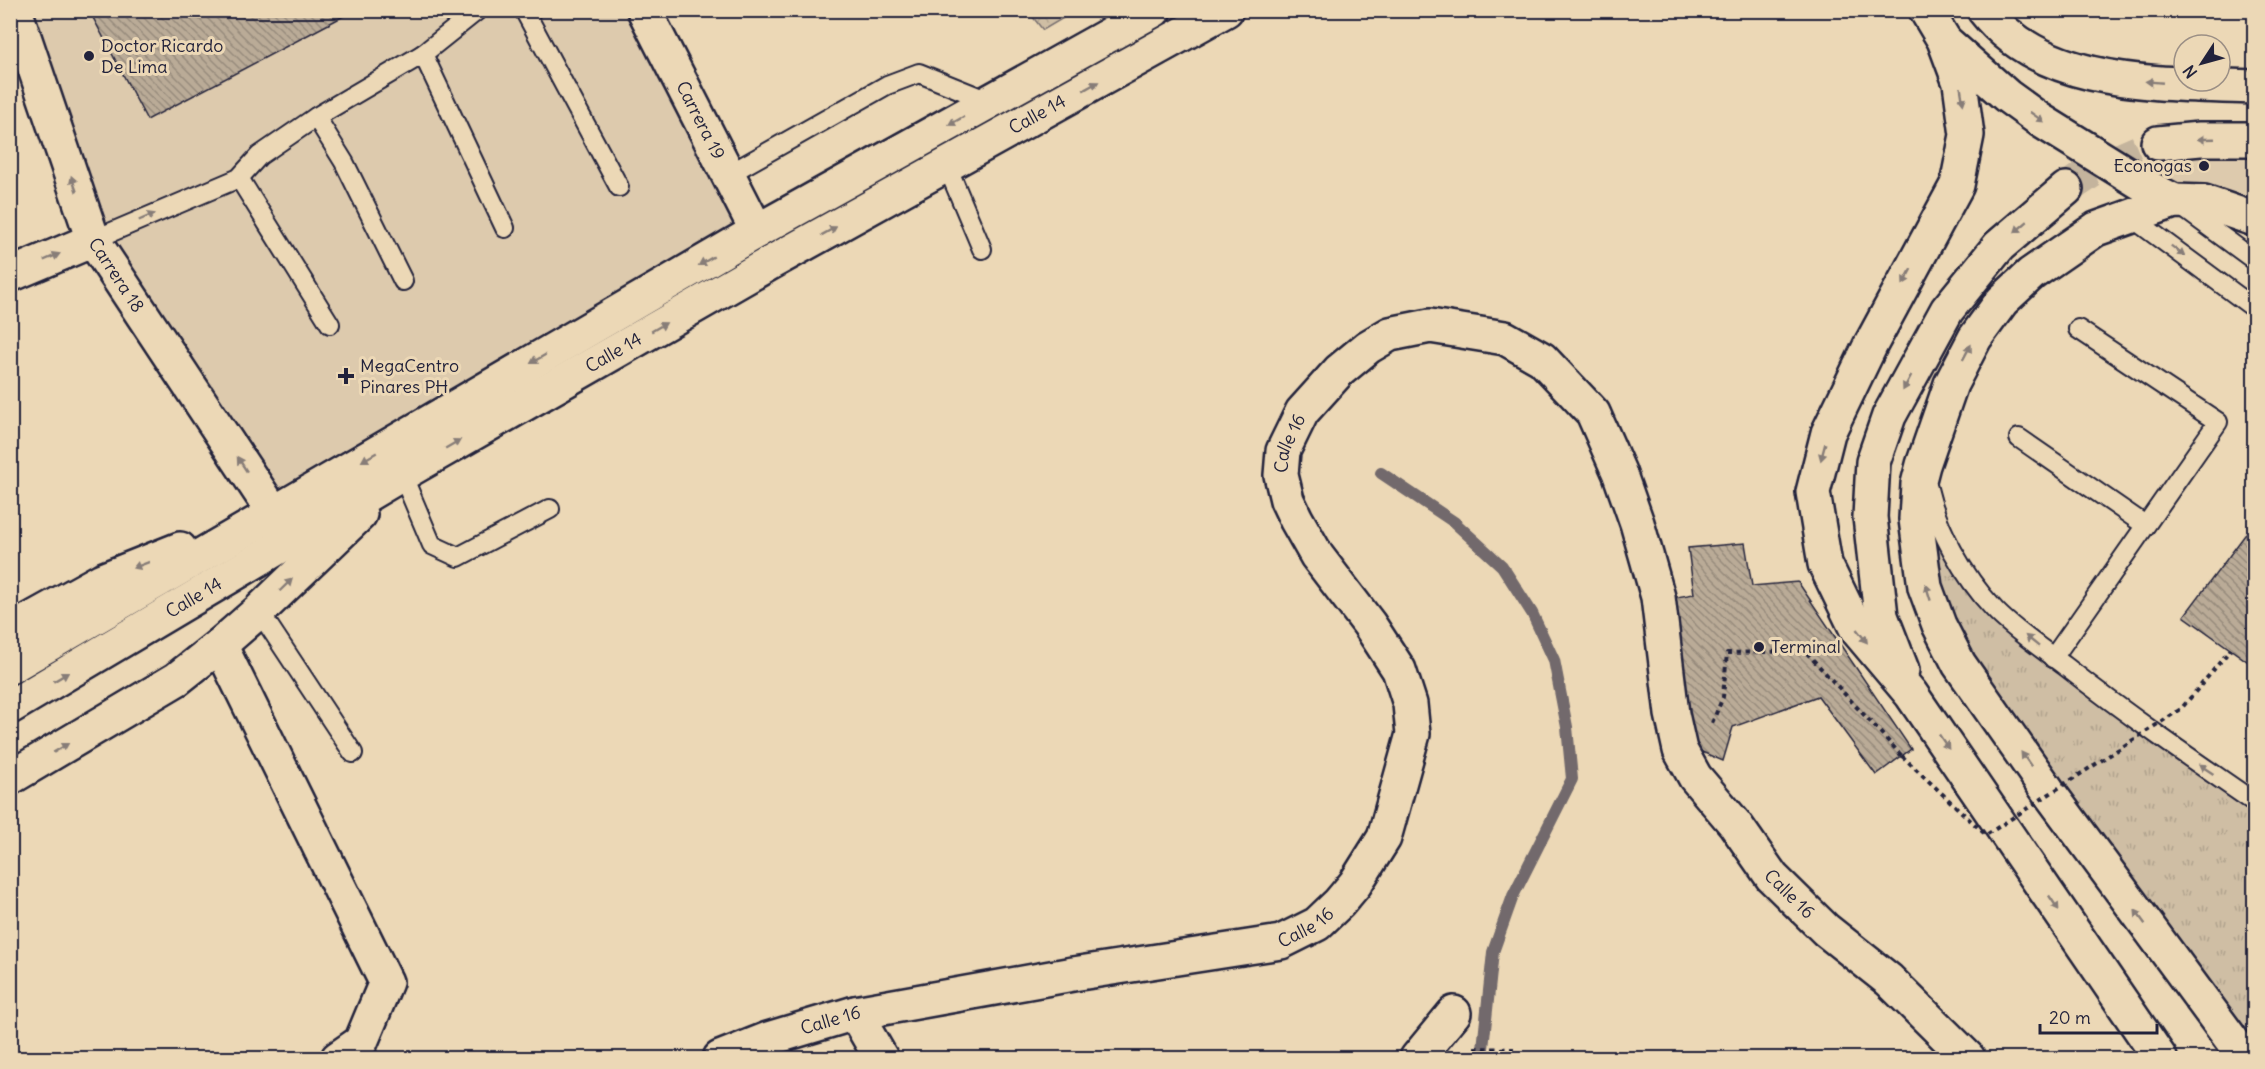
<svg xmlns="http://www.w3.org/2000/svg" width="2265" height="1069" font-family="Delius,sans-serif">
<defs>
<pattern id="grass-tufts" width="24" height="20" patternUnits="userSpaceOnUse" patternTransform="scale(1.5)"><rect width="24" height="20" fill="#cfbea4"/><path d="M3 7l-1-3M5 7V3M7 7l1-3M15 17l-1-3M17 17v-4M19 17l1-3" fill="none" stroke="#b1a38e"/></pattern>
<pattern id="forest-crowns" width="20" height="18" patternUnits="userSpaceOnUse" patternTransform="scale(1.5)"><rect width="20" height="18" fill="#cfbea4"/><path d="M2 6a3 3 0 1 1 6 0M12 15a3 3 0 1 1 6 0" fill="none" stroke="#b1a38e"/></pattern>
<pattern id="building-back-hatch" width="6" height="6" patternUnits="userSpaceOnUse" patternTransform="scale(1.5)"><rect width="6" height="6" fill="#baab97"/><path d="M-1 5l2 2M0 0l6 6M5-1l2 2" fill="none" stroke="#978b7c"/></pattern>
</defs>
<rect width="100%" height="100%" fill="#ecd8b6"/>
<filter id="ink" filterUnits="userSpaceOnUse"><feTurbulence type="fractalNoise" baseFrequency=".0167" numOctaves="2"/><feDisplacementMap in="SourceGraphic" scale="12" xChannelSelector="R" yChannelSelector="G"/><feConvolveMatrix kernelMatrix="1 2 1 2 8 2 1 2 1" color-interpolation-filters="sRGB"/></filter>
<g filter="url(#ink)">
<g fill="#ddcaad">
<path d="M15 11H644L757 231 274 513 93 240Z"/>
<path d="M2254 139V219L2151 189 2158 143Z"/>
</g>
<path fill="url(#grass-tufts)" stroke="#787070" stroke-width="1.5" d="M1931 501 1994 609 2254 802V1058L1939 625Z"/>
<path fill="url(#forest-crowns)" stroke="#787070" stroke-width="1.5" d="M1028 11H1075L1043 30Z"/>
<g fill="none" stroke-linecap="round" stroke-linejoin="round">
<path stroke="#72696c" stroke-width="12" d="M1381 473 1454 522 1502 566 1532 613 1554 660 1567 727 1572 779 1513 896 1493 952 1482 1058"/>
</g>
<g fill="url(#building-back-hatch)" stroke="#22223b" stroke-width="1.5">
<path d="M89 10H355L147 120Z"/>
<path d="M2254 523V666L2184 616Z"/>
<path d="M1745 543 1752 586 1798 582 1911 749 1876 775 1818 696 1733 727 1723 761 1681 743 1688 703 1678 702 1671 598 1694 594 1688 548Z"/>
</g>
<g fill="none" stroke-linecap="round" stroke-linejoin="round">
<path stroke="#c4b49d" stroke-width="33" stroke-dasharray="33 16" stroke-linecap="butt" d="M2066 189 2091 172 2158 143"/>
<defs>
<g id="lane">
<path d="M524 10 619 187"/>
<path d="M423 54 505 228"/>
<path d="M316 117 344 162 403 281"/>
<path d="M947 166 982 249"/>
<path d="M729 174 887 85 919 73 991 102"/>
<path d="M239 178 330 324"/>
<path d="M2178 204 2254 260"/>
<path d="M2131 217 2254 308"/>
<path d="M93 240 239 178 259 156 316 117 423 54 478 10"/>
<path d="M2019 438 2145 525"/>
<path d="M402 474 432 545 458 557 550 509"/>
<path d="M1927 485C1937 529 1963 576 1994 609 2011 628 2044 650 2065 666 2126 714 2190 758 2254 802"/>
<path d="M259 611 353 753"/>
<path d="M2053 658 2218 422 2078 329"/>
</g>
<g id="street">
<path id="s1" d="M15 10 93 240 274 513"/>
<path id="s2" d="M644 10 757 231"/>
<path d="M10 275 93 240"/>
<path d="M220 645 386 982 361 1042 338 1058"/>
<path d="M855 1013 881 1058"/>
<path id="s3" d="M720 1058 768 1039 855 1013 1073 974 1281 942 1317 924 1339 903 1355 884 1384 838 1413 734 1410 704 1399 670 1369 624 1317 556 1296 519 1287 500 1281 475 1283 451 1302 412 1339 371 1368 347 1390 334 1430 326 1505 338 1542 359 1593 413 1619 472 1637 523 1658 597 1672 714 1680 750 1695 777 1735 824 1772 877 1826 930 1889 980 1968 1058"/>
<path d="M1417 1058 1454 1013"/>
</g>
<g id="secondary">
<path d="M1926 10 1944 40 1960 83 1967 135 1957 185 1870 346 1828 433 1813 492 1825 564 1857 630 1911 694 2160 1058"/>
<path d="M1984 10C2045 89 2164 83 2254 87"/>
<path d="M1947 43 2007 96 2040 120 2151 189 2174 201"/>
<path d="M2158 143 2200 139H2254"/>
<path d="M10 631 102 580 180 549"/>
<path d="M10 667 757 231 1154 10"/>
<path d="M1902 670 1881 616 1870 517 1873 462 1889 416 1947 310 1999 246 2066 189"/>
<path id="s4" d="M10 707 402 474 770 263 1226 10"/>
<path d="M10 778 177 679 220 645 259 611 360 514"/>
<path d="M2245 1058 2048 791 1959 664 1939 625 1925 587 1916 519 1918 484 1923 465 1951 384 1975 338 2002 301 2031 274 2096 229 2174 201 2204 202 2254 219"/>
</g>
</defs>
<use href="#lane" stroke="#22223b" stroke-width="22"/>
<use href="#street" stroke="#22223b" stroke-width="38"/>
<use href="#secondary" stroke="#22223b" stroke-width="38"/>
<g stroke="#22223b" stroke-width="4" stroke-dasharray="4.5 4.5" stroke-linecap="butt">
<path d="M1712 723 1723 697 1727 653 1805 651 1902 756"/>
<path d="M1474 1048 1514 1049"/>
</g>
<use href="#lane" stroke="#ecd8b6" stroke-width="18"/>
<use href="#street" stroke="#ecd8b6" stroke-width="33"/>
<use href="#secondary" stroke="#ecd8b6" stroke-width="33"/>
<path stroke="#22223b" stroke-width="4" stroke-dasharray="4.5 4.5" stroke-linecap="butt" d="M1902 756 1986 835 2181 709 2231 649"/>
</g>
<defs><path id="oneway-solid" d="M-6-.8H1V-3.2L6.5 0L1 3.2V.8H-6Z" transform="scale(1.5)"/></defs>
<g fill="#877d78">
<use href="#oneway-solid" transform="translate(2154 82) rotate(-175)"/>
<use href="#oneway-solid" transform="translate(1091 86) rotate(-29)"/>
<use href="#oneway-solid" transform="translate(1962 96) rotate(81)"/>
<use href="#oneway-solid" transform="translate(2037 117) rotate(35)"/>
<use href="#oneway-solid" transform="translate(956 121) rotate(151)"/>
<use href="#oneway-solid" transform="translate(2206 139) rotate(178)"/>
<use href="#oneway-solid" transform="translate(74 184) rotate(-109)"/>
<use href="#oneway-solid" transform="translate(147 217) rotate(-23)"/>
<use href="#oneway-solid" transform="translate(2021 227) rotate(139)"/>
<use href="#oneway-solid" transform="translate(829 231) rotate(-29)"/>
<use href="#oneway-solid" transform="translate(2178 251) rotate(37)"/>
<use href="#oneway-solid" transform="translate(52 257) rotate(-23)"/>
<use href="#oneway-solid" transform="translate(706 261) rotate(150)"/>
<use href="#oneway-solid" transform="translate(1907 277) rotate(118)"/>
<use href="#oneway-solid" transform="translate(659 327) rotate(-30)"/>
<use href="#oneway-solid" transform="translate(1967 352) rotate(-62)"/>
<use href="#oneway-solid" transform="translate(538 359) rotate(150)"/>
<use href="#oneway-solid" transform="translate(1907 383) rotate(118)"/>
<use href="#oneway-solid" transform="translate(453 444) rotate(-30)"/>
<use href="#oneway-solid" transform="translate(1823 452) rotate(105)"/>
<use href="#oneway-solid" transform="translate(369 457) rotate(150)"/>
<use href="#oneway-solid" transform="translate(242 464) rotate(-123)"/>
<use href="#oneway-solid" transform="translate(141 565) rotate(159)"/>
<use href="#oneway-solid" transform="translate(286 585) rotate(-44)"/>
<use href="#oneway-solid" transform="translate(1928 592) rotate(-107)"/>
<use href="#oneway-solid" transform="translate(1862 636) rotate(52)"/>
<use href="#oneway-solid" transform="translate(2032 641) rotate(-141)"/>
<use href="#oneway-solid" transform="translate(61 677) rotate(-31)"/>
<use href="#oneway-solid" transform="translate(1944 742) rotate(56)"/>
<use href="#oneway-solid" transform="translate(61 748) rotate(-31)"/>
<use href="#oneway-solid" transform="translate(2026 759) rotate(-125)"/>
<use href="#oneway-solid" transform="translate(2206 769) rotate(-146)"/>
<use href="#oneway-solid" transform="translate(2054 903) rotate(56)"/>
<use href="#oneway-solid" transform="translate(2140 917) rotate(-126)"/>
</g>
</g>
<g fill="#22223b" stroke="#ecd8b6" stroke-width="2">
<circle cx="89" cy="56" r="6"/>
<circle cx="2204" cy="166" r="6"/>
<path d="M343 367h6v6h6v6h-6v6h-6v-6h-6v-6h6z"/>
<circle cx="1759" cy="647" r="6"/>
</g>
<g text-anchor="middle" stroke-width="6" stroke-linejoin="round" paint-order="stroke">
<g font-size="18" fill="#22223b" stroke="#ecd8b6" text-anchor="start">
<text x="101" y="52">Doctor Ricardo<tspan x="101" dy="21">De Lima</tspan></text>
<text x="2192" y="172" text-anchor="end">Econogas</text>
<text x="360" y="372">MegaCentro<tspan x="360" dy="21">Pinares PH</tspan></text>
<text x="1771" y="653">Terminal</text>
</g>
<g font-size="18" fill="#22223b" stroke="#ecd8b6">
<text dy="6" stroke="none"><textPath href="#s4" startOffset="1186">Calle 14</textPath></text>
<text dy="6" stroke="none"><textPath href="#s2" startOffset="124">Carrera 19</textPath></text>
<text dy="6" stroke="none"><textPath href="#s1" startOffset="285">Carrera 18</textPath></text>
<text dy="6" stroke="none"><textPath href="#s4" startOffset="700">Calle 14</textPath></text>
<text dy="6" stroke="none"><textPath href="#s3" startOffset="1161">Calle 16</textPath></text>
<text dy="6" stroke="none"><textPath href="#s4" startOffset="214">Calle 14</textPath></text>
<text dy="6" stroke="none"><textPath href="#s3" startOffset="2079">Calle 16</textPath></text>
<text dy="6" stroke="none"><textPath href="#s3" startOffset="603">Calle 16</textPath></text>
<text dy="6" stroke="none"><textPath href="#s3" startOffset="117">Calle 16</textPath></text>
</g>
</g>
<rect width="2265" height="1069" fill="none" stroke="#ecd8b6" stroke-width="36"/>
<rect x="18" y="18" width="2229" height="1033" fill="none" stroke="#22223b" stroke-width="2" filter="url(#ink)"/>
<g transform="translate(2202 63) rotate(234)"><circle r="28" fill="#ecd8b6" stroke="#9b8f85" stroke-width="1.5"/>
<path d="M0-4.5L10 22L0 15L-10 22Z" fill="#22223b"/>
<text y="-9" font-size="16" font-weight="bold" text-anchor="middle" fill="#22223b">N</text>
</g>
<path d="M2040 1024v9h117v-9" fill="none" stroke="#22223b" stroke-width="3"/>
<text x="2049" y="1024" font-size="18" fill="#22223b" stroke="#ecd8b6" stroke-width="4.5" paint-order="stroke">20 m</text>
</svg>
